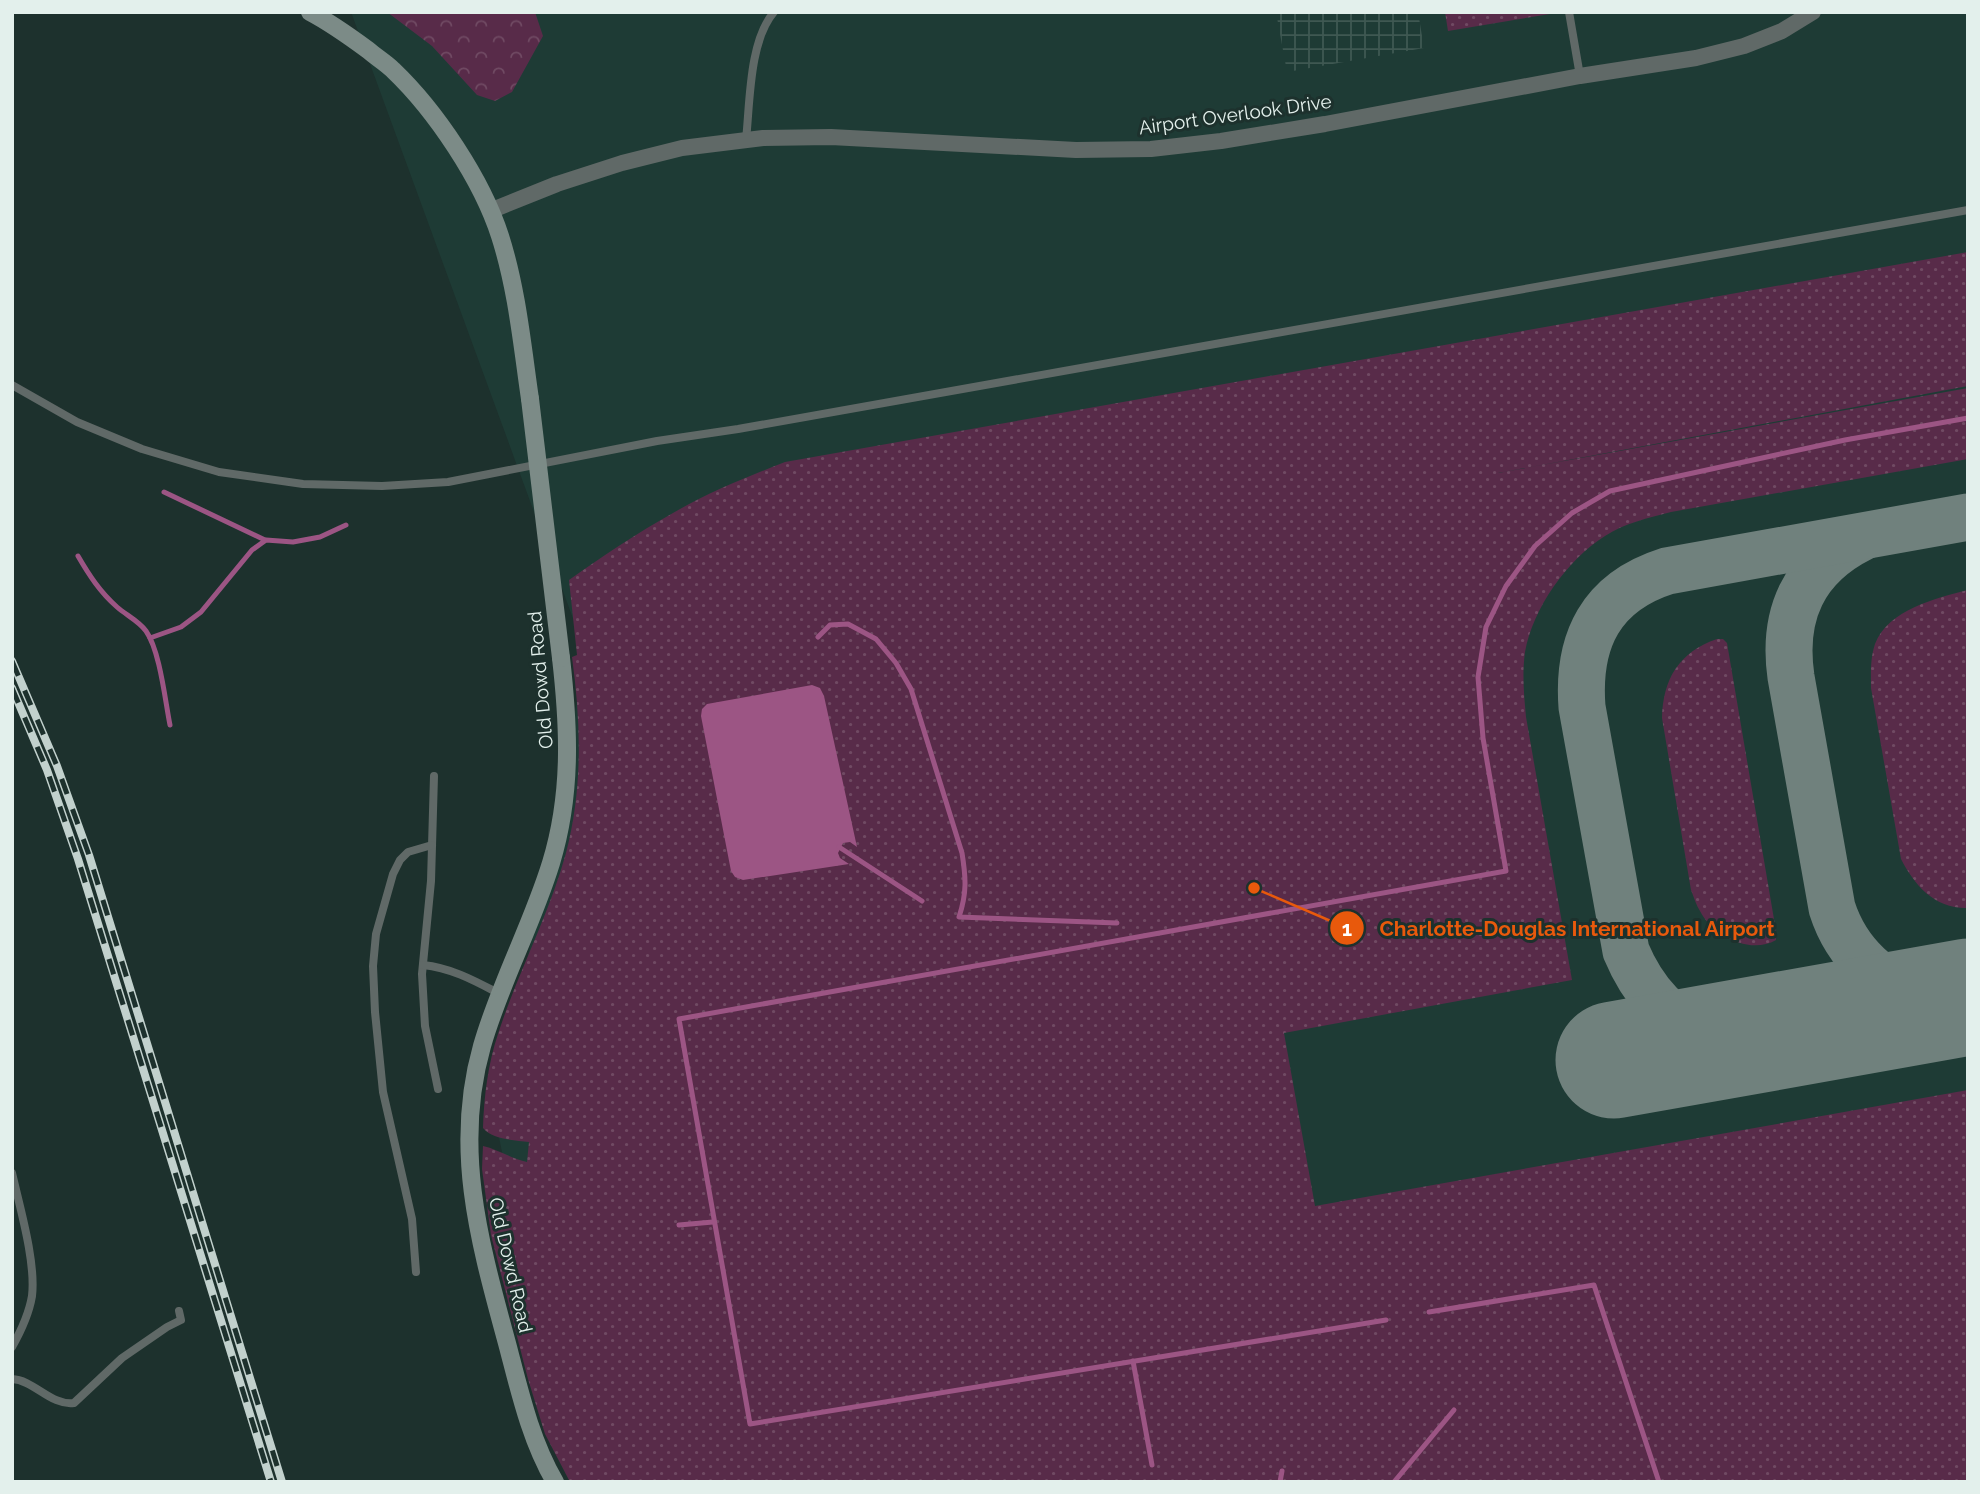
<svg xmlns="http://www.w3.org/2000/svg" width="1980" height="1494" font-family="Raleway,sans-serif">
<defs>
<pattern id="industrial-grid" width="8" height="8" patternUnits="userSpaceOnUse" patternTransform="scale(1.75)"><rect width="8" height="8" fill="#1e3b35"/><path d="M0 4h8M4 0v8" fill="none" stroke="#3f5852"/></pattern>
<pattern id="grass-dots" width="8" height="8" patternUnits="userSpaceOnUse" patternTransform="scale(1.75)"><rect width="8" height="8" fill="#582b49"/><path d="M2 2h.1M6 6h.1" fill="none" stroke="#704a63" stroke-width="1.8" stroke-linecap="round"/></pattern>
<pattern id="forest-crowns" width="20" height="18" patternUnits="userSpaceOnUse" patternTransform="scale(1.75)"><rect width="20" height="18" fill="#582b49"/><path d="M2 6a3 3 0 1 1 6 0M12 15a3 3 0 1 1 6 0" fill="none" stroke="#704a63"/></pattern>
</defs>
<rect width="100%" height="100%" fill="#1d312d"/>
<path fill="#1e3b35" d="M351 12H1968V1482L560 1432 496 1123 586 654Z"/>
<path fill="url(#industrial-grid)" d="M1276 12H1418L1424 48 1287 72Z"/>
<g fill="url(#grass-dots)">
<path d="M1445 12H1562L1448 31Z"/>
<path d="M1968 252V386L1498 473 1968 388V459L1671 512C1648 518 1625 523 1605 536 1567 560 1533 608 1525 652 1522 674 1524 695 1526 717L1572 980 1284 1033 1315 1206 1968 1090V1482H570L545 1434 528 1379 491 1235 482 1169 483 1146C497 1149 512 1159 527 1162L529 1142C515 1140 493 1140 483 1128 484 1096 488 1064 498 1034 518 972 549 915 566 853 583 788 581 723 572 657L577 655 569 580C603 556 637 533 673 513 709 492 747 477 785 462Z"/>
<path d="M1968 590V908C1935 909 1915 886 1901 859L1871 688C1871 673 1870 659 1875 644 1888 610 1936 598 1968 590Z"/>
<path d="M1717 639H1723L1727 643 1776 931V940C1750 955 1713 936 1700 911 1696 905 1694 897 1691 890L1662 718C1663 679 1679 652 1717 639Z"/>
</g>
<path fill="url(#forest-crowns)" d="M387 12H535L543 36 512 92 495 101 477 95 432 46Z"/>
<path fill="#9c5584" d="M812 685 820 688 824 696 857 847 850 842 843 843 838 853 840 858 849 864 743 880 735 877 731 871 701 716 702 709 707 704Z"/>
<g fill="none" stroke-linecap="round" stroke-linejoin="round">
<g stroke="#9c5584" stroke-width="5">
<path d="M164 492 265 540"/>
<path d="M78 556C89 575 100 592 117 607 126 615 139 621 146 631 160 651 165 700 170 725"/>
<path d="M818 637 830 625 848 624 876 639 896 663 911 689 962 853C966 878 967 893 959 917L1117 923"/>
<path d="M150 638 181 627 201 612 252 550 266 540 293 542 320 537 346 525"/>
<path d="M839 847 922 901"/>
<path d="M679 1225 713 1222"/>
<path d="M1429 1312 1594 1285 1659 1482"/>
<path d="M1386 1320 750 1424 679 1019 1506 871 1483 738 1478 677 1486 627 1506 586 1535 546 1572 513 1610 491 1845 440 1968 418"/>
<path d="M1133 1361 1152 1465"/>
<path d="M1280 1482 1282 1471"/>
<path d="M1394 1482 1454 1410"/>
</g>
<g stroke="#70817d" stroke-width="47">
<path d="M1861 538C1803 567 1782 615 1791 677L1832 908C1846 952 1882 989 1929 995 1942 997 1955 996 1968 995"/>
<path d="M1751 1036C1739 1035 1725 1036 1713 1034 1671 1028 1641 987 1626 951L1582 707C1577 640 1601 592 1667 571L1968 517"/>
</g>
<path stroke="#70817d" stroke-width="117" d="M1614 1060 1968 997"/>
<g stroke="#606967" stroke-width="8">
<path d="M1569 12 1580 76"/>
<path d="M746 140C750 103 749 41 774 12"/>
<path d="M12 385 77 422 142 449 219 472 303 484 382 486 448 482 657 441 738 429 1968 210"/>
<path d="M434 776 431 881 422 974 425 1026 438 1089"/>
<path d="M423 965C452 968 475 981 500 994"/>
<path d="M12 1173C20 1208 36 1262 32 1296 29 1314 21 1331 12 1347"/>
<path d="M416 1272 412 1219 383 1092 375 1012 373 966 376 934 393 874 400 860 408 852 432 845"/>
<path d="M12 1379C34 1380 51 1406 74 1403L122 1358 167 1327 181 1320 179 1311"/>
</g>
<path stroke="#606967" stroke-width="16" d="M490 211 557 184 622 163 682 148 763 138 831 137 1076 150 1151 149 1221 141 1325 124 1580 76 1696 58 1744 46 1782 31 1813 12"/>
<g stroke="#7c8b87" stroke-width="18">
<path d="M310 12C331 23 349 36 368 50 376 57 386 63 393 70 436 111 482 180 500 236 517 289 522 344 530 399"/>
<path d="M555 1482C531 1441 520 1393 508 1347 481 1247 452 1151 482 1046 500 983 532 925 551 863 572 794 569 728 561 658"/>
</g>
<defs>
<g id="rail">
<path d="M12 661 57 766 89 855 282 1482"/>
<path d="M12 688 47 770 78 859 271 1482"/>
</g>
</defs>
<use href="#rail" stroke="#c2d1cd" stroke-width="8"/>
<use href="#rail" stroke="#1d312d" stroke-width="5" stroke-dasharray="16" stroke-linecap="butt"/>
<path stroke="#7c8b87" stroke-width="18" d="M530 399 561 658"/>
</g>
<g text-anchor="middle" stroke-width="6" stroke-linejoin="round" paint-order="stroke">
<g font-size="19" fill="#e3f0ec" stroke="#1d312d">
<text transform="translate(1235 114) rotate(-8)" y="7">Airport Overlook Drive</text>
<text transform="translate(540 680) rotate(-95)" y="7">Old Dowd Road</text>
<text transform="translate(511 1265) rotate(77)" y="7">Old Dowd Road</text>
</g>
</g>
<path fill="none" stroke="#e8590c" stroke-width="2.5" d="M1254 888L1347 928"/>
<g fill="#e8590c" stroke="#1d312d" stroke-width="2.5">
<circle cx="1254" cy="888" r="7"/>
<circle cx="1347" cy="928" r="18"/>
</g>
<g font-size="21" text-anchor="middle" font-weight="bold" fill="#fff">
<text x="1347" y="936">1</text>
</g>
<g font-size="21" text-anchor="middle" font-weight="bold" fill="#e8590c" stroke="#1d312d" stroke-width="6" stroke-linejoin="round" paint-order="stroke">
<text x="1577" y="936">Charlotte-Douglas International Airport</text>
</g>
<rect width="1980" height="1494" fill="none" stroke="#e3f0ec" stroke-width="28"/>
</svg>
